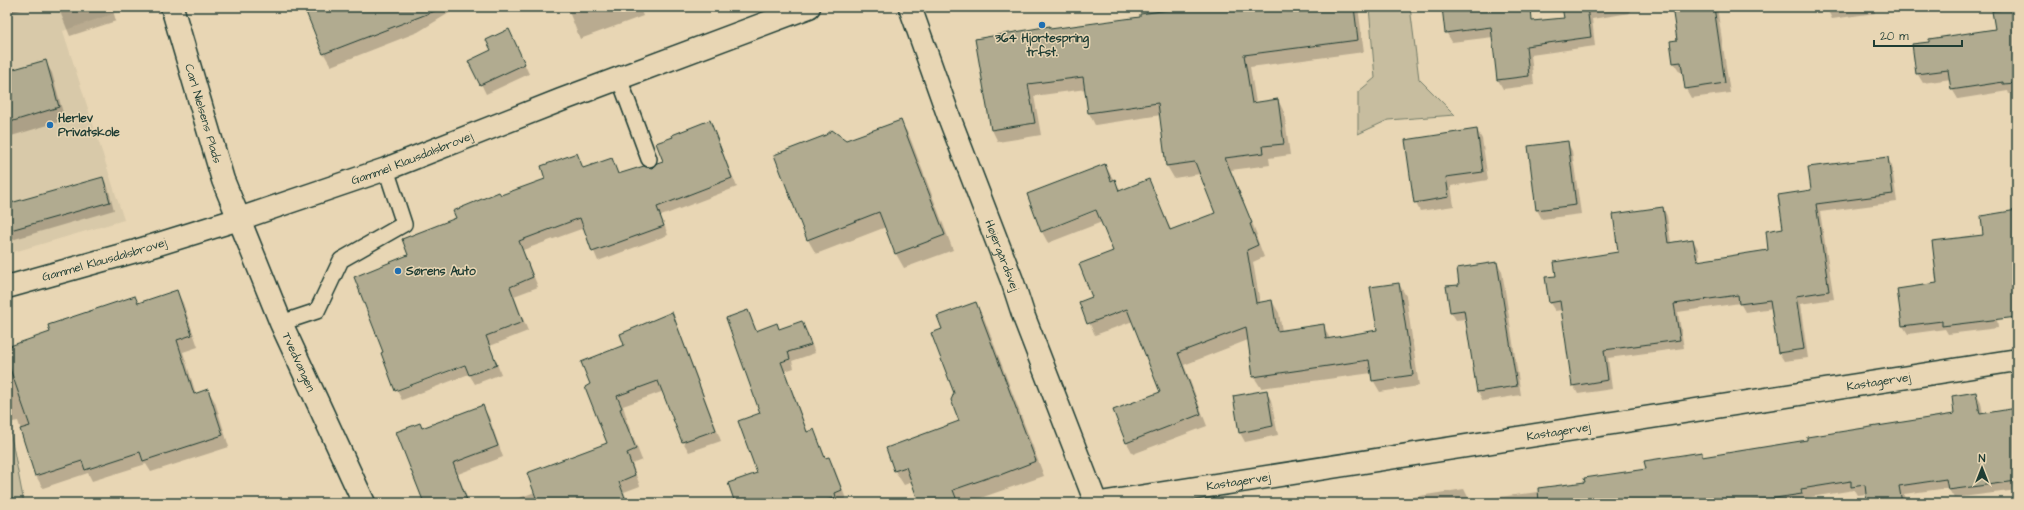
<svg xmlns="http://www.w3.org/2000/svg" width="2024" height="510" font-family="'Architects Daughter',sans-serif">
<rect width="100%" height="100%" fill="#e8d6b4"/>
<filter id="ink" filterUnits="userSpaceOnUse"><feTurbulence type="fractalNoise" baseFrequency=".025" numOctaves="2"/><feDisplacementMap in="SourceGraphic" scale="8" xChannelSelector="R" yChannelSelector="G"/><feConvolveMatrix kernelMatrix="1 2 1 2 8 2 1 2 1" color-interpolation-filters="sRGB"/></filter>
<g filter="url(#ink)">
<path fill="#d8c9a9" d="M7 7H116L118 12 63 31 124 220 7 254Z"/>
<g fill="#c7bd9f" stroke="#737d6a">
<path d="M1369 7H1410L1419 79 1455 115 1388 120 1358 134V92L1375 78Z"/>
<path d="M7 415 24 503H7Z"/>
</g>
<g fill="#0003">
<path d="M7 7H31L7 14Z"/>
<path d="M58 7H112L116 21 70 36Z"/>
<path d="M306 7H459L418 32 331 66 324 54Z"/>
<path d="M567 7H646L640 9 643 16 580 39Z"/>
<path d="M1218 7H1239L1241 11 1269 7H1358L1364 52 1250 67 1256 103 1278 100 1284 112 1290 155 1269 158 1270 165 1231 170 1257 235 1256 236 1264 257 1253 262 1260 303 1272 301 1279 313 1282 331 1323 325 1330 339 1378 331 1399 284 1406 296 1419 386 1380 392 1373 380 1372 373 1261 388 1254 377 1248 340 1184 365 1207 426 1133 454 1127 443 1162 393 1133 321 1095 335 1080 303 1093 298 1115 251 1102 222 1048 243 1042 232 1101 209V207L1042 230V232L1028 195 1105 166 1121 191 1148 180 1171 230 1216 214 1200 174 1174 178 1167 166 1161 115 1095 125 1089 113 1086 89 1034 96 1041 135 998 142 992 130 976 39 1049 27 1051 30Z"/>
<path d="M1443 7H1511L1513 24 1565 19 1571 7H1639L1629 9 1630 13 1592 19 1595 46 1531 55 1534 85 1503 89 1498 80 1493 37 1452 42 1446 32Z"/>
<path d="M1673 7H1717L1730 93 1691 98 1686 89 1683 72H1680L1674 63 1671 41 1678 40Z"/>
<path d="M1826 7H1874L1875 13 1832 19Z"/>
<path d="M1993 7H2017V93L2009 94 2008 91 1958 99 1952 89 1951 79 1923 83 1917 73 1996 30Z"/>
<path d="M513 39 529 74 486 94 470 61Z"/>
<path d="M45 61 52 73 65 120 8 137 7 73Z"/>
<path d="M710 121 737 187 661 216 668 235 598 261 584 228 523 250 538 287 514 296 528 331 490 346 501 374 475 384 469 374 402 400 397 391 470 364 384 353 410 256 457 218 501 196 547 179 576 154 584 169 611 159 619 174 652 169 665 162Z"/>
<path d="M900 121 909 135 953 250 904 268 896 254 886 227 816 254 808 240 845 141Z"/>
<path d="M1477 130 1482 139 1488 180 1451 186 1454 206 1420 211 1415 202Z"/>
<path d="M1567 142 1572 151 1581 214 1542 219 1537 210 1529 147Z"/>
<path d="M1887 158 1892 166 1897 202 1820 212 1834 299 1800 304 1808 358 1784 361 1779 353 1773 308 1745 312 1740 303 1678 312 1684 348 1608 358 1612 389 1578 394 1573 385 1562 310 1555 311 1550 303 1557 277 1620 253 1663 208 1667 216 1671 243 1693 240 1698 249 1700 262 1770 251 1813 191Z"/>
<path d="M103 178 108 187 114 210 8 241 7 205Z"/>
<path d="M2017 211V297L1995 300 1998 328 1948 334 1945 329 1908 334 1903 326 1938 284 1984 236Z"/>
<path d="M1497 263 1502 271 1521 395 1483 401 1478 392 1466 319 1456 320 1451 312 1460 285Z"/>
<path d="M177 291 183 303 198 347 183 352 196 394 208 390 215 402 229 447 151 472 146 464 92 481 88 473 43 488 36 476 18 421 7 423V363H9L7 348 52 332 135 297 139 304Z"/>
<path d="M975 303 984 318 1044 476 966 503H920L912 482 904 485 895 471 960 422 943 330Z"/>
<path d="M748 311 757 331 777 324 780 330 802 322 807 331 815 353 792 361 794 368 785 371 808 433 813 431 826 459 829 458 834 467 846 499 839 503H736L759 473 761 413Z"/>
<path d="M671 314 677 324 721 441 689 452 683 442 664 391 623 406 627 419H626L642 460 632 464 640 486 624 492 628 503H506L535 492 608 443 592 385 625 346Z"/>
<path d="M1266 391 1271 400 1278 435 1245 442 1240 433 1234 397Z"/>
<path d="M1976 393 1981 402 1983 414 2017 409V490L1954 498 1948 488 1904 494 1905 503H1868L1867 494 1857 495 1854 490 1805 498 1806 502 1799 503H1375L1464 489 1470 501 1567 488 1647 470 1701 453 1704 457 1955 415Z"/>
<path d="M483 407 489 417 503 457 458 474 469 503H438L420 424 423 429Z"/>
</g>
<g fill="#b1ab90" stroke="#1f3d34">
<path d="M304 7H439L440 9 323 54Z"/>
<path d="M1210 7H1238L1239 10 1262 7H1354L1358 40 1244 55 1252 103 1278 99 1284 144 1263 146 1264 153 1225 158 1252 223 1250 224 1258 245 1247 250 1256 303 1272 300 1277 331 1324 324 1326 339 1377 330 1370 287 1399 283 1413 375 1372 381 1369 360 1253 377 1246 327 1178 353 1201 414 1126 443 1113 410 1160 392 1127 309 1087 324 1079 302 1092 297 1079 264 1113 251 1096 210 1041 232 1027 194 1105 164 1111 181 1115 179 1119 191 1149 179 1170 230 1215 213 1195 162 1166 166 1158 103 1088 113 1083 77 1028 84 1035 123 991 130 975 39 1050 26V29L1140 17V14L1183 8 1184 10Z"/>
<path d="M1442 7H1531L1532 21 1564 18 1562 7H1587L1591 37 1526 46 1529 76 1497 80 1491 27 1445 33Z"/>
<path d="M1672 7H1714L1725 83 1685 89 1681 62 1673 63 1670 41 1677 40Z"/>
<path d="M2017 7V83L2003 84V82L1951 90 1948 70 1916 74 1912 44 1929 42V39L1995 29 1992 11Z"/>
<path d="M509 29 525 64 480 85 468 61 491 50 486 40Z"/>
<path d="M46 60 59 107 7 123V71Z"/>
<path d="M710 120 732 178 657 207 664 226 592 252 580 218 519 241 533 277 510 287 523 322 486 336 497 365 469 375 465 365 395 391 381 353 383 352 354 277 408 255 402 239 456 218 453 211 499 192 501 195 545 179 541 166 577 153 583 168 612 158 618 174 644 166 652 168 657 163 663 161 656 143 673 137 672 135Z"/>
<path d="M901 120 945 235 895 254 879 212 807 240 774 155 826 135 832 130 846 140Z"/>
<path d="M1477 129 1483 172 1446 177 1449 197 1414 203 1405 140Z"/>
<path d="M1568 141 1576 205 1536 210 1528 146Z"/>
<path d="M1888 157 1893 194 1816 204 1829 291 1796 296 1804 349 1778 353 1770 300 1739 304 1738 295 1674 304 1680 340 1604 350 1608 380 1572 386 1560 301 1549 303 1545 277 1556 276 1554 262 1618 252 1613 214 1663 207 1668 243 1693 239 1697 261 1768 250 1766 231 1783 228 1778 195 1811 190 1808 167Z"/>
<path d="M103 177 110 202 7 231V204Z"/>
<path d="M2017 210V317L1942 326V321L1902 326 1897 289 1937 283 1932 241 1983 235 1981 216Z"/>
<path d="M1497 262 1517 386 1477 392 1464 310 1450 312 1446 286 1459 285 1457 268Z"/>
<path d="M177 290 192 335 177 340 194 394 208 389 223 435 143 461 140 452 85 470 82 461 35 476 20 429 30 426 7 360V347L50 332 48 325 135 296 138 303Z"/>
<path d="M976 302 1036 461 1000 475H996L953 490 958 503H919L906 467 894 471 886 448 959 421 951 400 954 393 931 333 942 329 937 316Z"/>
<path d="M748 310 756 331 777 323 779 329 802 321 811 345 788 352 790 359 781 362 807 432 814 429 825 458 829 457 842 490 835 493 836 497 820 503H735L728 483 757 473 738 421 760 413 726 318Z"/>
<path d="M672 312 716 430 682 442 658 381 617 396 622 408 620 409 636 449 627 453 635 475 619 482 627 503H538L527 473 607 443 585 387 590 384 581 362 624 345 620 334Z"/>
<path d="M1267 390 1273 426 1239 433 1233 396Z"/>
<path d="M1976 392 1980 414 2017 408V481L1948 490 1946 479 1899 486 1902 503H1867L1865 485 1851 487V481L1801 489 1802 494 1742 503H1539L1538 488 1585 482 1584 478 1646 469 1644 461 1702 452V457L1807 440V437L1954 414 1952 396Z"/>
<path d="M483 405 498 446 453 463 468 503H424L396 432 420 423 422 428Z"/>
</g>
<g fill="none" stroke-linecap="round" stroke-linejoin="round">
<defs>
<g id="service">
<path d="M619 78 649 159"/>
<path d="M281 323 317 311 341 260 404 224 386 169"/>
</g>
<g id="minor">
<path id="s1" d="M172 7 223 180 239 219"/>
<path id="s2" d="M910 7 949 117 1013 283 1024 317 1096 503"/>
<path id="s3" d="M7 287 136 251 239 219 386 169 561 100 809 7"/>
<path id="s4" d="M1100 503 2017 360"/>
</g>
<g id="tertiary">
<path id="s5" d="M239 219 281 323 364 503"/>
</g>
</defs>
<use href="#service" stroke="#1f3d34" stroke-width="18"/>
<use href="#minor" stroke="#1f3d34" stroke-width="25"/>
<use href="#tertiary" stroke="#1f3d34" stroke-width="25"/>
<use href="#service" stroke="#e8d6b4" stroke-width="15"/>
<use href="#minor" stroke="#e8d6b4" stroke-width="22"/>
<use href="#tertiary" stroke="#e8d6b4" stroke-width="22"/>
</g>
</g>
<g fill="#1f6fb2" stroke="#e8d6b4" stroke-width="1.5">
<circle cx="1042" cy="25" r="4"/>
<circle cx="50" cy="125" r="4"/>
<circle cx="398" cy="271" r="4"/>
</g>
<g text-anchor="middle" stroke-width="3" stroke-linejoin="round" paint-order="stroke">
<g font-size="12" font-weight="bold" fill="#1f3d34" stroke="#e8d6b4" text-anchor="start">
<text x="1042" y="42" text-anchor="middle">364 Hjortespring<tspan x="1042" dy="14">trfst.</tspan></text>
<text x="58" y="122">Herlev<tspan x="58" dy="14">Privatskole</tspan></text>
<text x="406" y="275">Sørens Auto</text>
</g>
<g font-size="12" fill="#1f3d34" stroke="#e8d6b4">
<text dy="4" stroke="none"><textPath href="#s1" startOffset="111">Carl Nielsens Plads</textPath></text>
<text dy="4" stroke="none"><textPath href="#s3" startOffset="425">Gammel Klausdalsbrovej</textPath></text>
<text dy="4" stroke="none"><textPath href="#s2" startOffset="265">Højergårdsvej</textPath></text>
<text dy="4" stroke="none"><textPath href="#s3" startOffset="101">Gammel Klausdalsbrovej</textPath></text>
<text dy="4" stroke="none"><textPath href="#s5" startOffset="155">Tvedvangen</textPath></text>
<text dy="4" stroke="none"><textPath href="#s4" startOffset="788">Kastagervej</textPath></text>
<text dy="4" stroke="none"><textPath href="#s4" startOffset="464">Kastagervej</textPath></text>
<text dy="4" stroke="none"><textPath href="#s4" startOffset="140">Kastagervej</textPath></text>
</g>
</g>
<rect width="2024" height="510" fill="none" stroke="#e8d6b4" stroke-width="24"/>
<rect x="12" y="12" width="2000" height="486" fill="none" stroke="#1f3d34" stroke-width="1.5" filter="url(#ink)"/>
<g transform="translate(1982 468)" stroke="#e8d6b4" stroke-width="3" paint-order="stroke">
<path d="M0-3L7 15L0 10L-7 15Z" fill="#1f3d34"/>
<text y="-6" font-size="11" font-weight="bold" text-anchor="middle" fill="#1f3d34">N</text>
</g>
<path d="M1874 40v6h88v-6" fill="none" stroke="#1f3d34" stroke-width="2"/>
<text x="1880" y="40" font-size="12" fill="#1f3d34" stroke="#e8d6b4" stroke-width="3" paint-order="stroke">20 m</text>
</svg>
